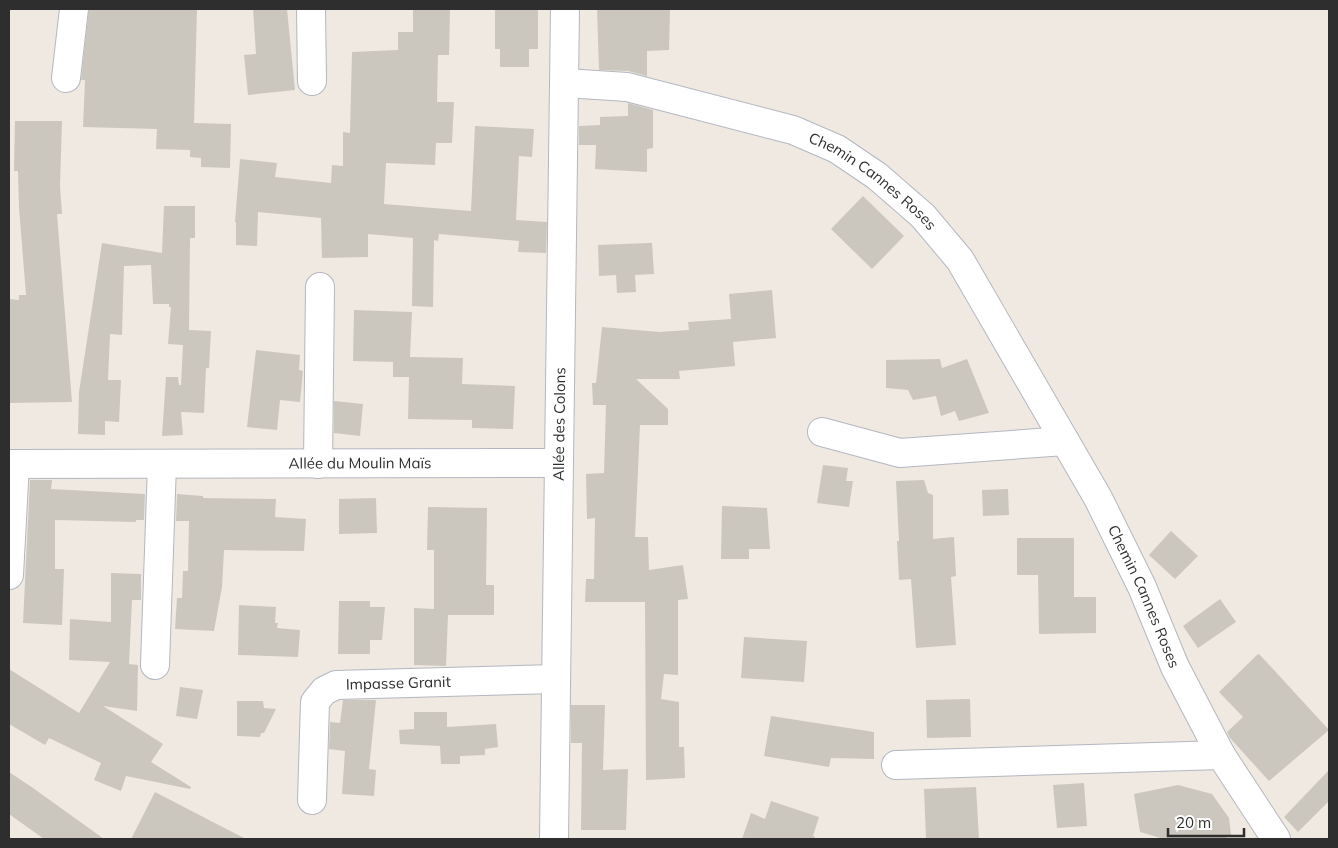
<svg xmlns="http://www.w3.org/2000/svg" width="1338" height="848" font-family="Mulish,sans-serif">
<rect width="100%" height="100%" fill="#efe9e1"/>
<g fill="#cbc7bf">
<path d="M89 9H197L194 123 231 124 230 168 201 167V158L190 157V150L156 149 157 129 83 127 85 80H81Z"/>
<path d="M253 9H287L295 90 248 95 244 55 256 54Z"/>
<path d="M413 9H450L449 55H438L437 102H454L452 143H436L435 165 386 163 384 204 471 211 475 126 534 129 532 157 519 156 516 220 547 222 546 253 518 252 519 241 439 234 438 241 434 240 433 307 412 306 413 238 368 234V257L322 258 321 218 258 212 257 246 236 245V222H235L240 159 277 163 275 177 331 183 332 165 343 166V132L350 133 352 52 398 50V32H413Z"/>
<path d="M495 9H538V49H529V67H500V49H495Z"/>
<path d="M597 9H670L669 50 647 51V76L628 71 599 70Z"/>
<path d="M628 103 653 110V148L647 149V172L595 169 596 145H579V126L600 125V117L628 116Z"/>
<path d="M15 121H62L60 186 62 214H57L72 402 9 403V299L19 300V295H26L19 208 18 171H14Z"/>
<path d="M863 196 904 236 872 269 831 229Z"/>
<path d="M164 206H195V238H190L189 330 211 331 209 368H206L204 413 181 412 183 435 162 436 166 377H178L179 385H181L183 345 168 344 171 307H169V304H153L151 265 124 266 122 335 110 334 108 380H121L119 422 105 421V435L78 434 79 392 102 243 162 253Z"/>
<path d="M648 243H652L654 274 635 275 636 292 617 293 616 275 599 276 598 245Z"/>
<path d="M772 290 776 338 733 342 735 366 679 371 680 379H636L668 409V425H640L635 537H648L649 570 683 565 688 599 678 600V675L664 674 661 699 679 702V747H684L685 778 646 780 645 602H585L586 579H594L595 518 587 519 586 474 604 473 606 405H593L592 383H596L602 327 659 332 689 330 688 322 731 319 729 294Z"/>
<path d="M354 310 412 312 410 357 463 358 462 384 515 386 513 429 472 428V420L408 419 409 377H393V362L353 361Z"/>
<path d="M256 350 300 355 299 370 303 371 300 402 280 400 277 430 247 427Z"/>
<path d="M940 359 942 368 967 359 989 413 959 421 955 411 941 416 936 396 913 400 908 390 886 388V360Z"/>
<path d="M334 401 363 404 360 436 334 433Z"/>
<path d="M823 465 848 468 846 481H853L849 507 817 503Z"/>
<path d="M30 480H52L51 489 145 494 144 520H136V522L55 520V569H64L62 625 23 623Z"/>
<path d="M924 480 928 493 933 495V539L954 537 956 576 951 577 956 645 916 648 911 579 899 580 897 541H899L896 481Z"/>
<path d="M1008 489 1009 515 983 516 982 490Z"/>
<path d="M177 494 203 496V498L276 499 275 517 306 519 304 551 224 550 222 587 214 631 175 629 177 598H182L183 571H188L189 521H176Z"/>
<path d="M376 498 377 533 339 534V499Z"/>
<path d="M722 506 767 508 770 549H749V559H721Z"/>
<path d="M428 507 487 508 486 585H494V615H448L446 666 414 665V608L434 609V550H427Z"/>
<path d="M1171 531 1198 556 1175 579 1149 555Z"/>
<path d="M1017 538H1074V597H1096V633L1039 634 1038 575H1017Z"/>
<path d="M111 573 141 574V600H132L129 664 138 665 137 711 103 706 163 744 151 762 191 787 190 789 126 776 121 791 94 780 101 763 49 738 45 745 9 724V669L79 713 110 662 69 660 70 619 111 622Z"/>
<path d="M1220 599 1236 622 1198 648 1183 626Z"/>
<path d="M339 601H370V607H385L382 640H370V654H338Z"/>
<path d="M239 605 276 607 275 623H278L277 628 300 630 298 657 238 655Z"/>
<path d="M744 637 807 641 804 682 741 678Z"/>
<path d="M1258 654 1260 655 1329 730 1269 781 1230 738 1227 732 1243 717 1219 692Z"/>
<path d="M180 687 203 690 197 719 176 716Z"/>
<path d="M970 699 971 737 927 738 926 700Z"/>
<path d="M343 700H376L369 769 376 770 374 796 342 794 345 751 329 749 330 722 340 723Z"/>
<path d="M237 701H263L264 708 276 709 264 733H261L260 737 237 736Z"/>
<path d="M571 705H605L603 770 628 769 626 830H581L582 743H571Z"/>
<path d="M414 712H447V727L496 724 498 747 485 749V755L460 756V764H441L440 746 400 744 399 730 414 729Z"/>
<path d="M771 716 874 732V759L831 758 829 767 764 756Z"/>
<path d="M1329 770V801L1298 832 1284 817Z"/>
<path d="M9 772 33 788 104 839H44L9 814Z"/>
<path d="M1084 783 1087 826 1057 828 1053 785Z"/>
<path d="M1178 785 1212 794 1229 818 1231 835 1223 839H1164L1140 832 1134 794Z"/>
<path d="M976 787 979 839H926L924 789Z"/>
<path d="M155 792 207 819 246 839H131Z"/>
<path d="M771 801 819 817 813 836 815 837 814 839H742L751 813 765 819Z"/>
</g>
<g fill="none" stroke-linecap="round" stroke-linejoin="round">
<defs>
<g id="minor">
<path d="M311 9 312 81"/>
<path d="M66 78 74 9"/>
<path id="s1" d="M565 83 627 87 793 130 837 149 877 176 923 216 960 260 1098 498 1142 587 1175 667 1221 755 1276 839"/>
<path d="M822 432 900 453 1065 441"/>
<path id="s2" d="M9 464 559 463"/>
<path d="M318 464 320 287"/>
<path d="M9 575 15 464"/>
<path d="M155 665 162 464"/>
<path d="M896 765 1221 755"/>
<path id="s3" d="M312 800 315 702 324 691 336 685 556 679"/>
<path id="s4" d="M554 839 565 9"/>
</g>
</defs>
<use href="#minor" stroke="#b4b7c1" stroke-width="30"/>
<use href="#minor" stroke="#fff" stroke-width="28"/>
</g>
<g text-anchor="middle" stroke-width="5" stroke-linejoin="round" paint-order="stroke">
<g font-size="15" fill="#2e2e2e" stroke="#fff">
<text dy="5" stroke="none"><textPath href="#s1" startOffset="329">Chemin Cannes Roses</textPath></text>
<text dy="5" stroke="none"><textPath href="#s4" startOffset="415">Allée des Colons</textPath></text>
<text dy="5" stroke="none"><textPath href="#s2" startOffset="351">Allée du Moulin Maïs</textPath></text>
<text dy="5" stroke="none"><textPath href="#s1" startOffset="832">Chemin Cannes Roses</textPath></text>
<text dy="5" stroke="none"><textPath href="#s3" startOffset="188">Impasse Granit</textPath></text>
</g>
</g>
<rect width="1338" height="848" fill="none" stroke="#2e2e2e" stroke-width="20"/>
<path d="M1168 828v8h76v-8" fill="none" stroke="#2e2e2e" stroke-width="2.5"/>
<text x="1176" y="828" font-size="15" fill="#2e2e2e" stroke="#ffffff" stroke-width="4" paint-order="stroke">20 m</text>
</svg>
